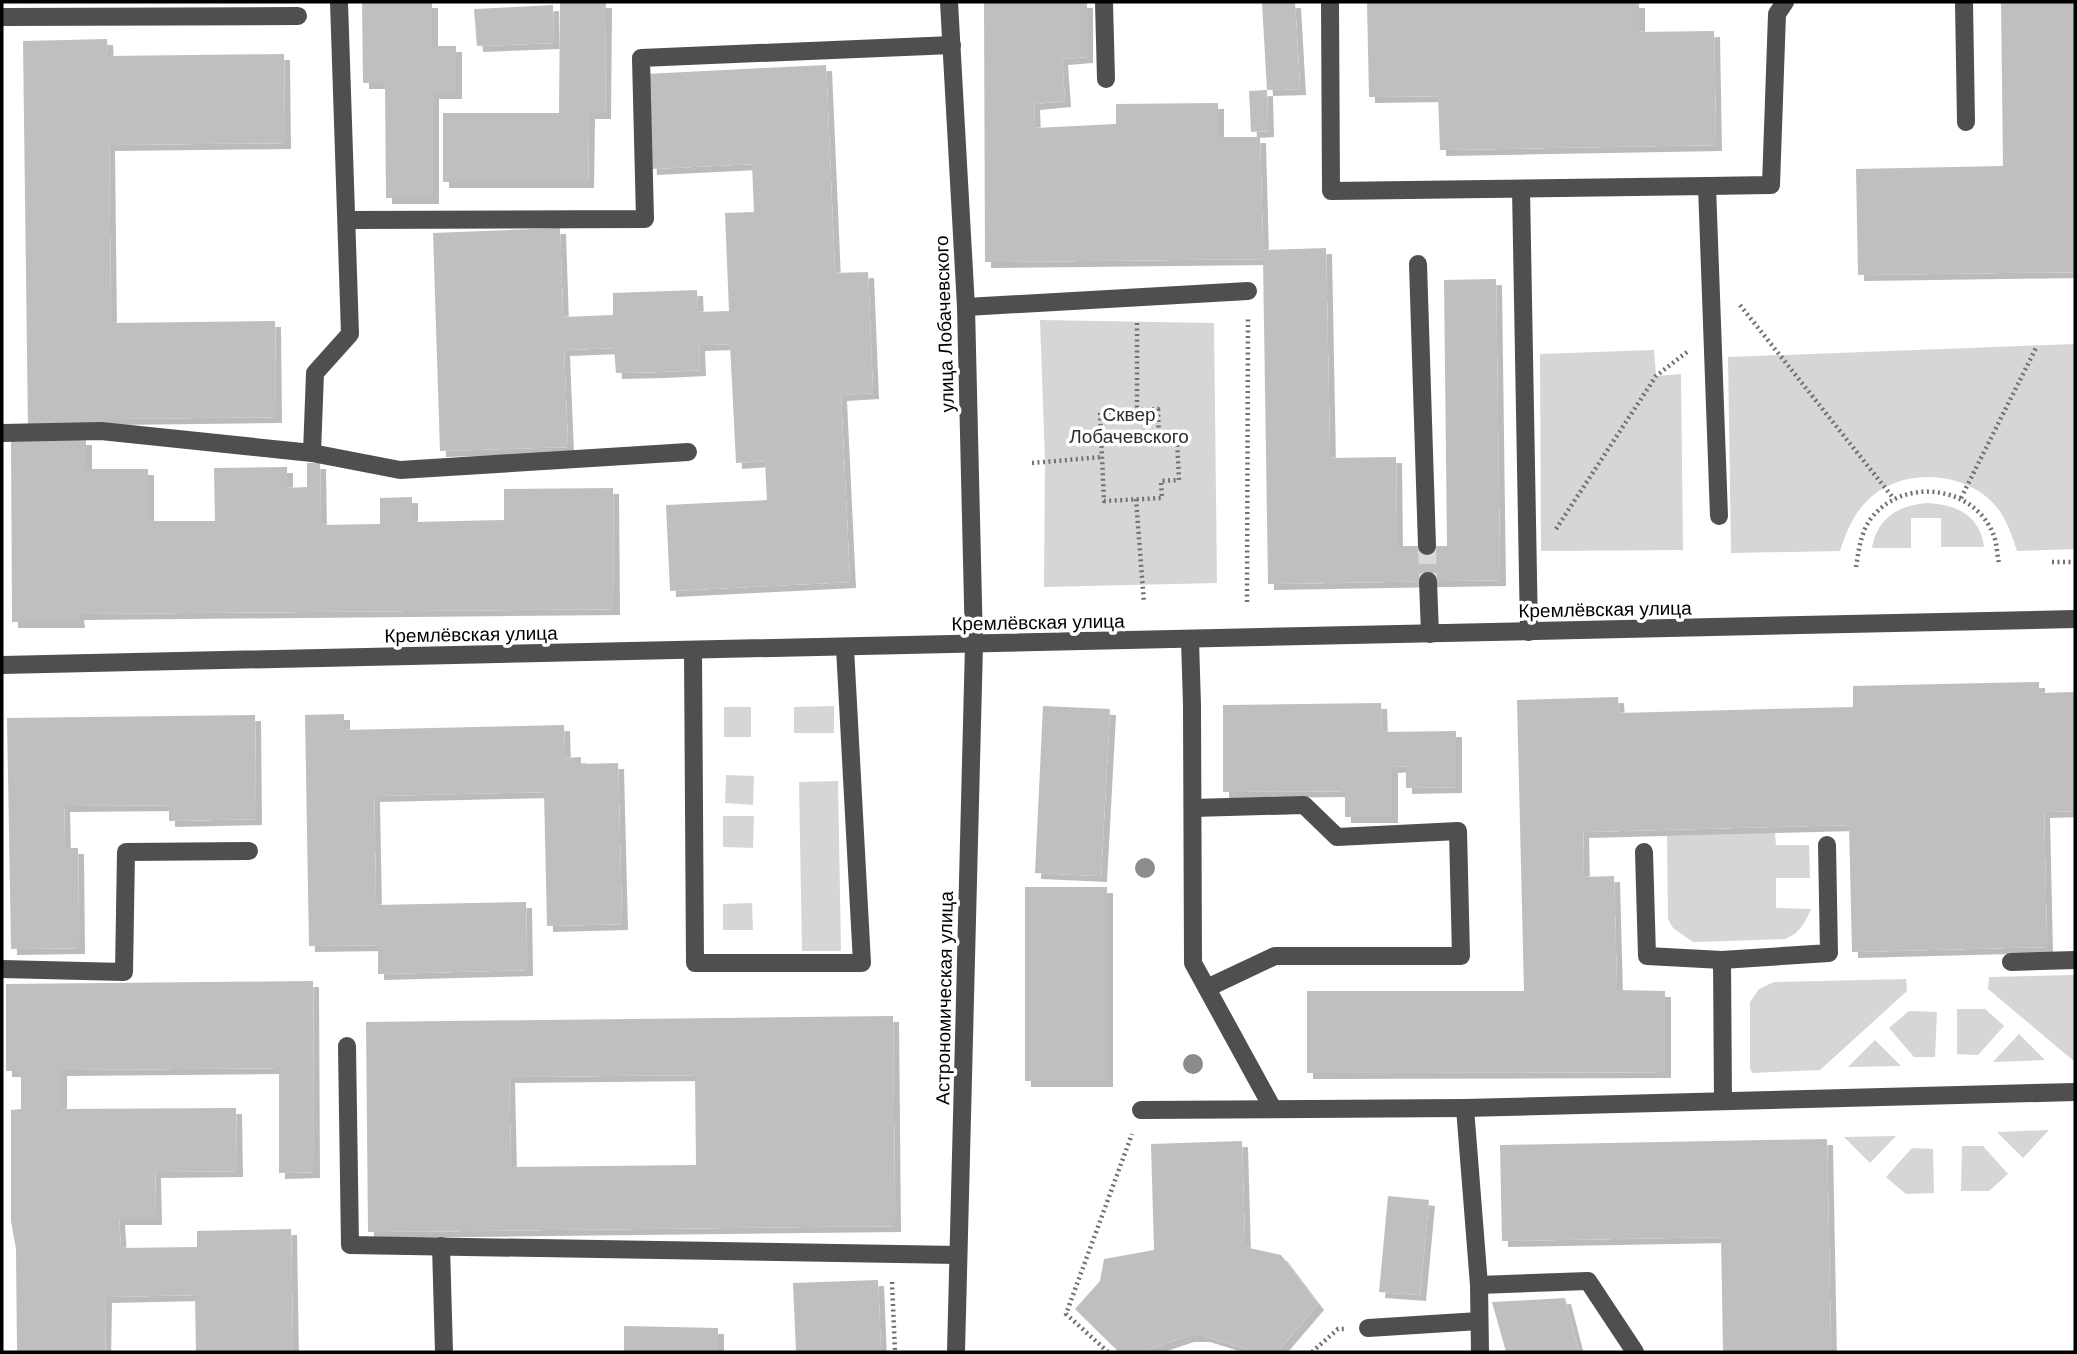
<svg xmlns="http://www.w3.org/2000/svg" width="2077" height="1354" font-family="Arial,sans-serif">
<defs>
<filter id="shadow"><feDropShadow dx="6" dy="6" stdDeviation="0" flood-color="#0004"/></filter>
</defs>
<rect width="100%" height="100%" fill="#fff"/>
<g fill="#d6d6d6">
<path d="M1040 320 1214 323 1217 583 1044 587 1045 462Z"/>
<path d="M2075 344V549L2017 551C2011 533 2006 517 1993 503 1960 469 1897 468 1865 503 1852 517 1846 533 1840 551L1731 553 1728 357Z"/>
<path d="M1654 350 1656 376 1681 374 1683 550 1541 551 1540 354Z"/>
<path d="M1926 503C1956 504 1980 515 1984 547H1941V518H1911V548H1872C1877 519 1897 506 1926 503Z"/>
<path d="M834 706V733H794V707Z"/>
<rect x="724" y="707" width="27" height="30"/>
<path d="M726 775 754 776 753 805 725 803Z"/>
<path d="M838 781 841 951H802L799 782Z"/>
<path d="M723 816H754L753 848 723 847Z"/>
<path d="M1775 833 1776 845H1809L1810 878H1776V908L1811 909C1805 923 1800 933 1785 939L1693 942 1673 928 1668 919 1667 836Z"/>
<path d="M752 903 753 930H723V904Z"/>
<path d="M2075 975V1062L1988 989 1989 977Z"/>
<path d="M1906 979 1907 991 1820 1070 1752 1073 1750 1068V1002L1759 989 1774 982Z"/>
<path d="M1957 1009H1985L2004 1026 1978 1055 1957 1054Z"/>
<path d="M1909 1011 1937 1012 1935 1057H1914L1889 1028Z"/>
<path d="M2019 1034 2045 1060 1993 1062Z"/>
<path d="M1875 1040 1901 1066 1848 1067Z"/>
<path d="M2049 1130 2023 1158 1997 1132Z"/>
<path d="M1896 1136 1870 1163 1844 1137Z"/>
<path d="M1962 1146H1983L2008 1174 1989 1191H1961Z"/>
<path d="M1912 1148 1933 1149 1934 1193 1906 1194 1886 1177Z"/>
</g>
<g fill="#bfbfbf" fill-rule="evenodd" filter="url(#shadow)">
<path d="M362 2H432V46H456V93H433V198H386L385 83H363Z"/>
<path d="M560 2H606L605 113H589L588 182H443V113H559Z"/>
<path d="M984 2H1087V57L1062 59 1065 101 1034 104 1035 128 1116 124V104L1218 103V137H1260L1263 250 1326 248 1330 458 1396 457 1397 546H1447L1444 280 1496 279 1500 580 1268 584 1263 259 985 262Z"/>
<path d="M1295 2 1300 89 1267 90 1262 3Z"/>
<path d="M1367 2H1639V32L1714 31 1716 145 1440 150 1438 96 1369 97Z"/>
<path d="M2001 2H2075V272L1858 275 1856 169 2003 166Z"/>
<path d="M553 5 554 43 477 46 474 9Z"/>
<path d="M107 39 108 56 284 54 285 143 109 145 111 323 275 321 276 417 108 419V428L28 430 23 41Z"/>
<path d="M826 65 835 273 868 272 873 393 841 395 850 582 670 591 666 505 767 500 765 461 736 463 730 344 699 345 700 370 659 372 616 373 614 348 564 350 568 447 440 451 433 233 560 228 563 317 613 315V293L697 290 698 312 729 311 725 213 754 212 752 164 651 169 646 74Z"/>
<path d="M1267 90 1268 131 1251 132 1249 91Z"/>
<path d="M86 439V469H148V521H215L214 468 287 467V488L307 487V463H320L321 525 380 524V498L412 497V522L504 520V489L613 488 614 609 78 614 79 622H12L11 440Z"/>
<path d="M2039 682V693L2075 692V811L2044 812 2047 947 1852 952 1849 825 1583 832 1584 877 1614 876 1617 990 1665 991V1072L1307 1073V991H1524L1517 700 1618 697 1619 713 1853 707V686Z"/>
<path d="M1381 703 1382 732 1456 731V787L1406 788V766L1392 767V817H1345V791L1223 792V705Z"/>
<path d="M1043 706 1110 709 1101 876 1035 873Z"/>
<path d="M344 714V730L564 725 565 758 581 757V764L618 763 622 924 547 926 544 792 374 796 376 905 526 902 527 970 378 974V945L309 946 305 715Z"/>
<path d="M255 715 256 819 169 821V805L64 806 65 848H78L79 948 11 949 7 718Z"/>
<rect x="1025" y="887" width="82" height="194"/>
<path d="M313 981 314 1172 279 1173V1068L61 1070V1109L236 1108 237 1171 155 1172 156 1219H119L121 1248 197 1247V1231L291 1229 293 1352H196L195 1295 106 1297 105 1352H17L16 1249 11 1221V1110L21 1109V1071H6V984Z"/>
<path d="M893 1016 895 1226 368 1232 366 1022ZM695 1075 696 1165 511 1167 509 1077Z"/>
<path d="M1827 1139 1831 1352H1723L1721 1237 1502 1241 1500 1145Z"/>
<path d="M1242 1141 1245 1247 1281 1255 1318 1304 1277 1352H1256L1204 1336H1188L1140 1352H1119L1075 1309 1100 1281 1104 1259 1154 1250 1151 1144Z"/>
<path d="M1388 1196 1429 1200 1420 1295 1379 1292Z"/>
<path d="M878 1280 881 1352H796L793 1283Z"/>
<path d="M1565 1298 1579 1352H1506L1492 1302Z"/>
<path d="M624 1326 718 1328V1352H624Z"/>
</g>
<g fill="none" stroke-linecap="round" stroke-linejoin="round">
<path stroke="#d9d9d9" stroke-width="18" stroke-dasharray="18 9" stroke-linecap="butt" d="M1427 546 1428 581"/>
<g stroke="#717171" stroke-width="4.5" stroke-dasharray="2 3.5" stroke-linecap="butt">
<path d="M1740 305 1894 499"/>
<path d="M1137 323V410"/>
<path d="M1158 409 1159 440 1177 439 1179 480 1161 481 1162 498 1104 501 1100 412Z"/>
<path d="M1032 463 1102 457"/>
<path d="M1961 498 2037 346"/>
<path d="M1136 499 1144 603"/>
<path d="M1556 529 1656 376 1687 352"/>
<path d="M2052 562H2075"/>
<path d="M1856 567C1859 549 1861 530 1873 516 1907 476 1976 487 1994 536 1997 544 1997 555 1999 563"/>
<path d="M1247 602 1248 316"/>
<path d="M892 1282 895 1352"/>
<path d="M1108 1352 1066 1314 1132 1134"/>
<path d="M1312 1352 1338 1329H1344"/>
</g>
<g stroke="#4f4f4f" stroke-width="18">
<path d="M949 2 966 307 974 645 956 1352"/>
<path d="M1104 2 1106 79"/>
<path d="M1330 2 1331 191 1707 186 1719 516"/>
<path d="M1964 2 1966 122"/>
<path d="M2 17 298 16"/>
<path d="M1707 186 1771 185 1777 14 1785 2"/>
<path d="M1521 189 1529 632"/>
<path d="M347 220 645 219 641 58 952 45"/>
<path d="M1418 264 1427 546"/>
<path d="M966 307 1248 291"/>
<path d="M2 433 101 431 312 453 400 470 688 452"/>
<path d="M312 453 315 373 350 334 339 2"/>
<path d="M1428 581 1430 634"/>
<path d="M1190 640 1192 705 1193 963 1273 1109"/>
<path d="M693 651 695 963H862L845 648"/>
<path d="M2 665 2075 619"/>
<path d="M1193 808 1304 805 1337 837 1458 831 1461 956H1275L1207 988"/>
<path d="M1644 852 1647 956 1722 960 1829 953 1827 845"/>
<path d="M1722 960 1723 1101"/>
<path d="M2011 962 2075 960"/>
<path d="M2 969 124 972 126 852 249 851"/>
<path d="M347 1046 350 1245 958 1255"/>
<path d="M1465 1108 1479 1285 1480 1352"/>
<path d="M1141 1110 1465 1108 2075 1092"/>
<path d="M441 1246 444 1352"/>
<path d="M1479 1285 1588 1281 1635 1352"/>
<path d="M1368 1328 1479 1321"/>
</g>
</g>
<g fill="#8c8c8c">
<circle cx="1145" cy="868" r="10"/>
<circle cx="1193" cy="1064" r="10"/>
</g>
<g text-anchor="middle" stroke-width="7" stroke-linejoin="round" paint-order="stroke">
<g font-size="19" fill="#000" stroke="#fff">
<text transform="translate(944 324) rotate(-92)" y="7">улица Лобачевского</text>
<text transform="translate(1605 609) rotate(-1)" y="7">Кремлёвская улица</text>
<text transform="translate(1038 622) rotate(-1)" y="7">Кремлёвская улица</text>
<text transform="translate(471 634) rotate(-1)" y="7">Кремлёвская улица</text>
<text transform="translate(944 998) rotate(-89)" y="7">Астрономическая улица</text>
</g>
<g font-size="19" fill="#2d2d2d" stroke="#fff">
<text x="1129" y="421">Сквер<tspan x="1129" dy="22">Лобачевского</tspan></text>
</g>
</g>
<rect width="2077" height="1354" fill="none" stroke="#000000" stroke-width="7"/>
</svg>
